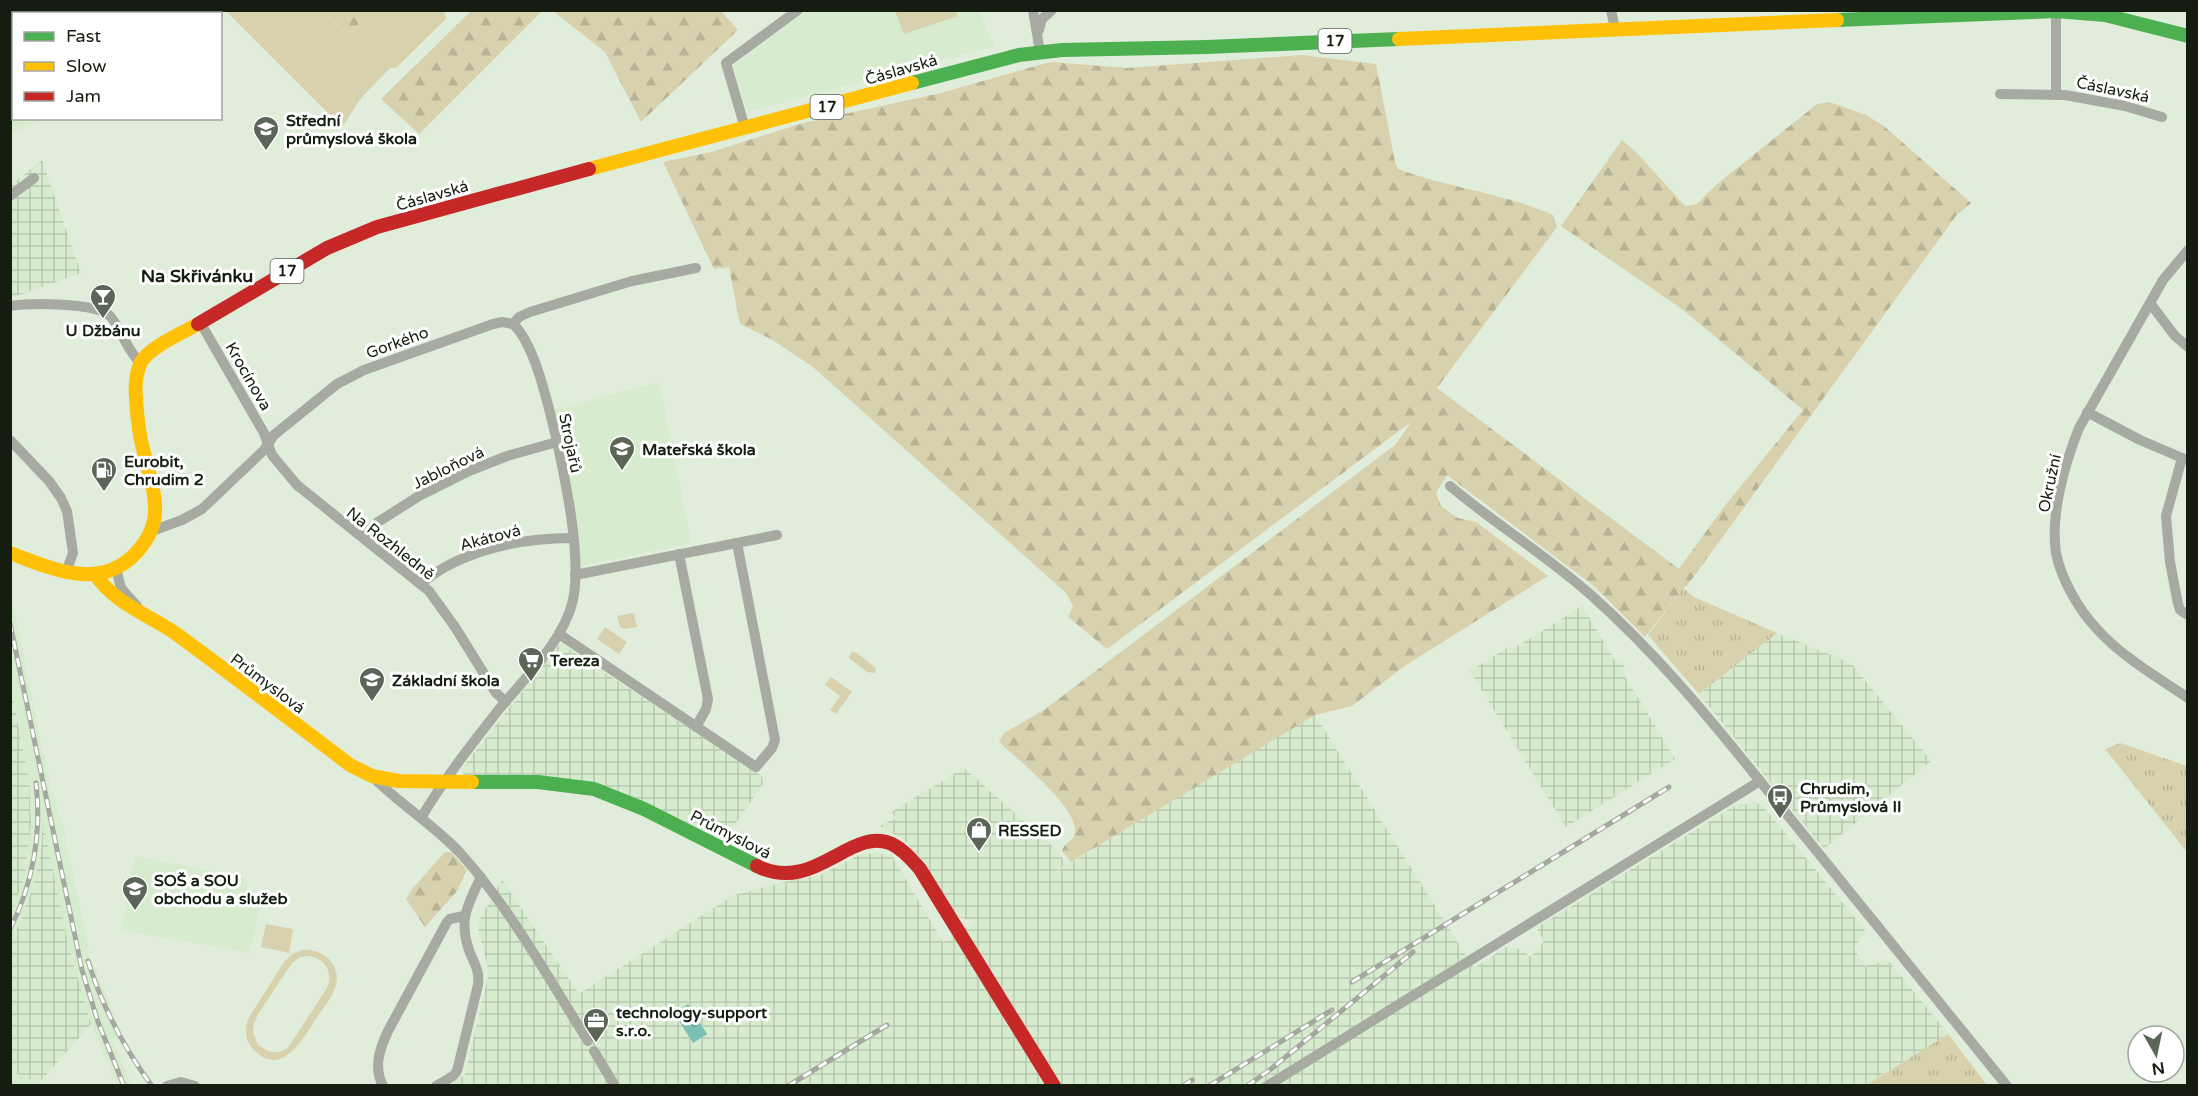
<svg xmlns="http://www.w3.org/2000/svg" width="2198" height="1096" font-family="'Varela Round',sans-serif">
<defs>
<pattern id="industrial-grid" width="8" height="8" patternUnits="userSpaceOnUse" patternTransform="scale(1.5)"><rect width="8" height="8" fill="#d7ebce"/><path d="M0 4h8M4 0v8" fill="none" stroke="#b8c9b0"/></pattern>
<pattern id="grass-tufts" width="24" height="20" patternUnits="userSpaceOnUse" patternTransform="scale(1.5)"><rect width="24" height="20" fill="#d8d1ae"/><path d="M3 7l-1-3M5 7V3M7 7l1-3M15 17l-1-3M17 17v-4M19 17l1-3" fill="none" stroke="#b8b395"/></pattern>
<pattern id="forest-firs" width="22" height="20" patternUnits="userSpaceOnUse" patternTransform="scale(1.5)"><rect width="22" height="20" fill="#d8d1ae"/><path d="M5 1l3.5 6h-7zM16 11l3.5 6h-7z" fill="#b8b395"/></pattern>
<pattern id="water-ripples" width="26" height="14" patternUnits="userSpaceOnUse" patternTransform="scale(1.5)"><rect width="26" height="14" fill="#7ac0b4"/><path d="M2 4q2-2 4 0t4 0M15 11q2-2 4 0t4 0" fill="none" stroke="#639b91"/></pattern>
</defs>
<rect width="100%" height="100%" fill="#e0eddb"/>
<g fill="#d7ebce">
<path d="M807 11H978L995 46 747 112 733 65Z"/>
<path d="M13 46 14 118 46 119 11 133 10 48Z"/>
<path d="M659 382 691 543 580 566 554 410Z"/>
<path d="M10 590 50 785 62 822 90 955 122 1034 112 1040 132 1085H117L91 1024 69 949 43 825 36 876 21 922 11 942V915L25 873 31 822 29 781 11 683Z"/>
<path d="M135 856 239 877 248 881 245 899 261 903 250 953 121 930Z"/>
<path d="M11 1071 22 1075 44 1085 11 1084Z"/>
</g>
<g fill="url(#industrial-grid)">
<path d="M42 160 81 273 11 298V185Z"/>
<path d="M1582 606 1616 662 1621 660 1625 667 1621 670 1675 759 1566 827 1470 671 1510 646 1513 649Z"/>
<path d="M1777 633 1851 663 1931 761 1824 849 1699 694Z"/>
<path d="M560 643 762 776 763 784 726 837 720 838 639 800 603 786 466 776 463 774V767Z"/>
<path d="M10 683 29 781 31 822 25 873 11 915Z"/>
<path d="M1315 715 1474 968 1506 947 1519 949 1531 957 1544 941 1538 931 1539 926 1739 803 1743 805 1755 802 1763 806 1865 930 1854 949 1865 966 1888 960 1948 1034 1864 1086H443L465 1075 489 972 477 924 502 880 579 994 734 895 800 878 819 876 859 855 875 853 892 856 943 942 975 922 956 916 920 857 903 839 880 826 896 818 891 812 964 768 1058 851 1066 864 1045 879 1155 810Z"/>
<path d="M43 822 69 949 91 1024 39 1083 11 1071 10 942 21 922 36 876 41 849Z"/>
</g>
<g fill="url(#grass-tufts)">
<path d="M1683 588 1694 597 1777 633 1699 694 1648 635Z"/>
<path d="M2120 743 2187 766V852L2105 749Z"/>
<path d="M1948 1034 1987 1085 1879 1086 1868 1084Z"/>
</g>
<g fill="url(#forest-firs)">
<path d="M323 11H371L348 36Z"/>
<path d="M471 11H542L419 134 381 99Z"/>
<path d="M553 11H721L738 30 641 122 605 52Z"/>
<path d="M1302 55 1376 64 1395 162 1398 169C1449 188 1504 193 1553 215L1557 227 1437 388 1679 569 1723 508 1803 410 1682 309 1561 226 1622 140 1637 153 1685 206 1697 204 1716 185 1817 104 1829 102 1866 115 1884 126 1971 203C1967 208 1961 210 1956 216L1687 586 1683 588 1645 637 1594 586 1447 475 1436 493 1441 506 1458 518 1476 522 1548 576 1406 665 1352 706 1315 715 1071 862 1062 851C1064 843 1074 840 1075 833 1079 808 1017 759 999 742L1004 733 1044 710 1395 445 1411 422 1107 649 1068 617 1073 606 1066 593 813 367 771 339 740 324 729 267 714 269 663 162 711 152 803 123 941 93 1050 62 1127 68Z"/>
<path d="M445 852H451L467 870 457 891 425 927 406 899 413 888Z"/>
</g>
<g fill="#d8d1ae" fill-rule="evenodd">
<path d="M226 11H323L348 36 371 11H447L444 14 447 18 396 68H390L362 97 342 127Z"/>
<path d="M895 11H956L958 16 904 34Z"/>
<path d="M632 613 634 614 637 627 625 629 620 627 617 616Z"/>
<path d="M605 627 627 642 619 654 597 639Z"/>
<path d="M852 652 857 653 876 668 875 673 867 672 850 659 849 656Z"/>
<path d="M831 677 852 692 836 714 830 710 840 696 825 685Z"/>
<path d="M266 924 293 929 289 953 261 947Z"/>
<path d="M302 950C324 948 343 966 335 988 331 999 322 1010 315 1020 303 1040 280 1079 253 1049 245 1041 245 1029 248 1019L284 962 292 954ZM309 956C326 959 333 972 327 988L288 1048 280 1052H270L258 1045 253 1032 254 1023 258 1014 292 963 300 957Z"/>
</g>
<path fill="url(#water-ripples)" d="M688 1004 707 1034 693 1043 674 1013Z"/>
<g fill="none" stroke-linecap="round" stroke-linejoin="round">
<g stroke="#a6aaa1" stroke-width="10">
<path d="M1033 10 1040 52"/>
<path d="M1611 10 1615 29"/>
<path d="M1039 30 1042 19 1052 10"/>
<path d="M2000 94 2065 95 2125 106 2162 117"/>
<path d="M2056 94V11"/>
<path d="M745 128 726 63 798 10"/>
<path d="M10 196 34 178"/>
<path d="M2188 250 2163 280 2079 428C2065 463 2050 514 2056 553 2061 579 2079 610 2097 629 2122 657 2157 677 2188 698"/>
<path d="M2150 303 2175 336 2188 347"/>
<path d="M10 306C29 303 98 302 111 317 122 331 127 350 141 364"/>
<path d="M200 322 264 433 272 455 297 485 429 591 455 627 496 693 506 702"/>
<path d="M513 324 519 317 530 312 632 281 696 268"/>
<path d="M2087 412 2140 440 2187 460"/>
<path d="M10 440 49 481 61 498 67 511 73 553 66 572"/>
<path d="M2182 458 2166 516 2170 562 2178 604 2180 610 2188 615"/>
<path d="M1450 486C1495 524 1546 555 1591 595 1654 651 1707 715 1760 781"/>
<path d="M152 531 182 520 202 509 264 450 274 435 337 384 364 370 493 324 502 322 513 324"/>
<path d="M364 538 370 530 378 522 419 496 469 471 507 456 557 442"/>
<path d="M679 554 708 699 706 709 696 727"/>
<path d="M116 568 121 588 137 606"/>
<path d="M575 575 777 535"/>
<path d="M422 583C461 550 522 538 572 538"/>
<path d="M559 634 756 767 772 748 775 740 737 543"/>
<path d="M372 776C400 805 435 825 462 855 512 911 548 978 588 1041"/>
<path d="M421 818C444 779 472 744 500 708 526 677 564 640 573 600 582 555 565 478 555 433 548 405 535 344 513 324"/>
<path d="M594 1051 615 1086"/>
<path d="M167 1086 181 1082 195 1086"/>
<path d="M383 1086C373 1067 380 1048 388 1031L447 922 450 919 464 916"/>
<path d="M436 1086 453 1076 457 1071 478 985C480 973 475 964 470 953 458 921 467 906 481 877"/>
<path d="M1267 1086 1760 781 2007 1086"/>
</g>
<g stroke="#4caf50" stroke-width="14">
<path d="M1837 20 2056 11 2105 15 2188 36"/>
<path d="M912 83 1019 55 1062 50 1207 47 1399 39"/>
<path d="M472 782H538L594 789 644 809 757 866"/>
</g>
<g stroke="#ffc107" stroke-width="14">
<path d="M1399 39 1837 20"/>
<path d="M589 169 912 83"/>
<path d="M10 553C50 568 98 591 134 555 168 521 153 492 144 453 139 435 137 417 136 398 135 387 136 373 141 362 150 347 182 333 198 324"/>
<path d="M95 574C114 603 147 614 175 633 234 676 292 721 350 765L372 776 399 781 472 782"/>
</g>
<g stroke="#c62828" stroke-width="14">
<path d="M198 324 327 248 377 227 589 169"/>
<path d="M757 866C814 895 851 825 892 844 904 850 912 860 920 869L1054 1086"/>
</g>
<defs>
<g id="rail">
<path d="M10 623 82 970 98 1022 124 1086"/>
<path d="M10 929C33 884 42 833 36 783"/>
<path d="M88 961C102 1006 124 1048 152 1086"/>
<path d="M1352 982 1669 787"/>
<path d="M788 1086 887 1025"/>
<path d="M1183 1086 1192 1080"/>
<path d="M1209 1086 1332 1010"/>
<path d="M1247 1086 1271 1069 1413 952"/>
</g>
</defs>
<use href="#rail" stroke="#a4a89f" stroke-width="5"/>
<use href="#rail" stroke="#fff" stroke-width="3" stroke-dasharray="9" stroke-linecap="butt"/>
</g>
<defs>
<symbol id="school-pin" viewBox="-11 -11 22 30"><path d="M0 17L-7.5 6A9.5 9.5 0 1 1 7.5 6Z" fill="#5c6658" stroke="#fff"/><path d="M0-5L7-2L0 1L-7-2ZM-4 1L0 2.5L4 1V4Q0 6-4 4Z" fill="#fff"/></symbol>
<symbol id="bar-pin" viewBox="-11 -11 22 30"><path d="M0 17L-7.5 6A9.5 9.5 0 1 1 7.5 6Z" fill="#5c6658" stroke="#fff"/><path d="M-6-5H6L.8 .8V4.5H3.5V6h-7V4.5H-.8V.8Z" fill="#fff"/></symbol>
<symbol id="fuel-pin" viewBox="-11 -11 22 30"><path d="M0 17L-7.5 6A9.5 9.5 0 1 1 7.5 6Z" fill="#5c6658" stroke="#fff"/><path d="M-5.5-6h7V0h2V4h1.3V-2.5L3-4.5l.8-.8L6-3V5H2.5V1h-1V6h-7ZM-4.2-4.7v3.2H.2V-4.7Z" fill="#fff"/></symbol>
<symbol id="supermarket-pin" viewBox="-11 -11 22 30"><path d="M0 17L-7.5 6A9.5 9.5 0 1 1 7.5 6Z" fill="#5c6658" stroke="#fff"/><path d="M-6-5.5h2.5l.6 2H6L4.5 2H-2.5L-4.4-4H-6ZM-1.5 3.2a1.3 1.3 0 1 0 .1 0ZM3 3.2a1.3 1.3 0 1 0 .1 0Z" fill="#fff"/></symbol>
<symbol id="bus-pin" viewBox="-11 -11 22 30"><path d="M0 17L-7.5 6A9.5 9.5 0 1 1 7.5 6Z" fill="#5c6658" stroke="#fff"/><path d="M-5-6H5V4H4V6H2V4H-2V6H-4V4H-5ZM-3.5-4V0h7V-4ZM-3.5 1.2v1.5H-2V1.2ZM2 1.2v1.5H3.5V1.2Z" fill="#fff"/></symbol>
<symbol id="shop-pin" viewBox="-11 -11 22 30"><path d="M0 17L-7.5 6A9.5 9.5 0 1 1 7.5 6Z" fill="#5c6658" stroke="#fff"/><path d="M-5-2.5h2.3a2.7 3.5 0 0 1 5.4 0H5L5.5 6h-11ZM-1.5-2.5h3a1.5 2.3 0 0 0-3 0Z" fill="#fff"/></symbol>
<symbol id="office-pin" viewBox="-11 -11 22 30"><path d="M0 17L-7.5 6A9.5 9.5 0 1 1 7.5 6Z" fill="#5c6658" stroke="#fff"/><path d="M-6-3h4V-5.5h4V-3h4V5H-6ZM-1-4.5V-3h2v-1.5ZM-6 0V1H6V0Z" fill="#fff"/></symbol>
</defs>
<g fill-rule="evenodd">
<use href="#school-pin" x="251" y="114" width="30" height="40"/>
<use href="#bar-pin" x="88" y="282" width="30" height="40"/>
<use href="#school-pin" x="607" y="434" width="30" height="40"/>
<use href="#fuel-pin" x="89" y="455" width="30" height="40"/>
<use href="#supermarket-pin" x="516" y="645" width="30" height="40"/>
<use href="#school-pin" x="357" y="665" width="30" height="40"/>
<use href="#bus-pin" x="1765" y="782" width="30" height="40"/>
<use href="#shop-pin" x="964" y="815" width="30" height="40"/>
<use href="#school-pin" x="120" y="874" width="30" height="40"/>
<use href="#office-pin" x="581" y="1006" width="30" height="40"/>
</g>
<g text-anchor="middle" stroke-width="6" stroke-linejoin="round" paint-order="stroke">
<g fill="#fff" stroke="#5b6158" stroke-width="1.5">
<rect x="1318.5" y="29" width="33" height="24" rx="4.5"/>
<rect x="810.5" y="95" width="33" height="24" rx="4.5"/>
<rect x="270.5" y="259" width="33" height="24" rx="4.5"/>
</g>
<g font-size="15" font-weight="bold" fill="#151d11">
<text x="1335" y="46">17</text>
<text x="827" y="112">17</text>
<text x="287" y="276">17</text>
</g>
<g font-size="16" fill="#151d11" stroke="#fff">
<text transform="translate(901 69) rotate(-16)" y="6">Čáslavská</text>
<text transform="translate(2113 89) rotate(12)" y="6">Čáslavská</text>
<text transform="translate(432 195) rotate(-16)" y="6">Čáslavská</text>
<text transform="translate(397 342) rotate(-20)" y="6">Gorkého</text>
<text transform="translate(249 376) rotate(60)" y="6">Krocínova</text>
<text transform="translate(571 443) rotate(78)" y="6">Strojařů</text>
<text transform="translate(448 467) rotate(-26)" y="6">Jabloňová</text>
<text transform="translate(2049 483) rotate(-78)" y="6">Okružní</text>
<text transform="translate(490 537) rotate(-15)" y="6">Akátová</text>
<text transform="translate(391 543) rotate(38)" y="6">Na Rozhledně</text>
<text transform="translate(268 683) rotate(37)" y="6">Průmyslová</text>
<text transform="translate(731 834) rotate(27)" y="6">Průmyslová</text>
</g>
<g font-size="16" font-weight="bold" fill="#151d11" stroke="#fff" text-anchor="start">
<text x="286" y="126">Střední<tspan x="286" dy="18">průmyslová škola</tspan></text>
<text x="103" y="336" text-anchor="middle">U Džbánu</text>
<text x="642" y="455">Mateřská škola</text>
<text x="124" y="467">Eurobit,<tspan x="124" dy="18">Chrudim 2</tspan></text>
<text x="550" y="666">Tereza</text>
<text x="392" y="686">Základní škola</text>
<text x="1800" y="794">Chrudim,<tspan x="1800" dy="18">Průmyslová II</tspan></text>
<text x="998" y="836">RESSED</text>
<text x="154" y="886">SOŠ a SOU<tspan x="154" dy="18">obchodu a služeb</tspan></text>
<text x="616" y="1018">technology-support<tspan x="616" dy="18">s.r.o.</tspan></text>
</g>
<g font-size="18" font-weight="bold" fill="#151d11" stroke="#fff">
<text x="197" y="282">Na Skřivánku</text>
</g>
</g>
<rect width="2198" height="1096" fill="none" stroke="#151d11" stroke-width="24"/>
<rect x="12" y="12" width="210" height="108" fill="#ffffff" stroke="#a1a5a0" stroke-width="1.5"/>
<rect x="24" y="32" width="30" height="9" fill="#4caf50" stroke="#a1a5a0" stroke-width="1.5"/>
<text x="66" y="42" font-size="18" fill="#151d11">Fast</text>
<rect x="24" y="62" width="30" height="9" fill="#ffc107" stroke="#a1a5a0" stroke-width="1.5"/>
<text x="66" y="72" font-size="18" fill="#151d11">Slow</text>
<rect x="24" y="92" width="30" height="9" fill="#c62828" stroke="#a1a5a0" stroke-width="1.5"/>
<text x="66" y="102" font-size="18" fill="#151d11">Jam</text>
<g transform="translate(2156 1054) rotate(171)"><circle r="28" fill="#ffffff" stroke="#a1a5a0" stroke-width="1.5"/>
<path d="M0-4.5L10 22L0 15L-10 22Z" fill="#5c6658"/>
<text y="-9" font-size="16" font-weight="bold" text-anchor="middle" fill="#151d11">N</text>
</g>
</svg>
